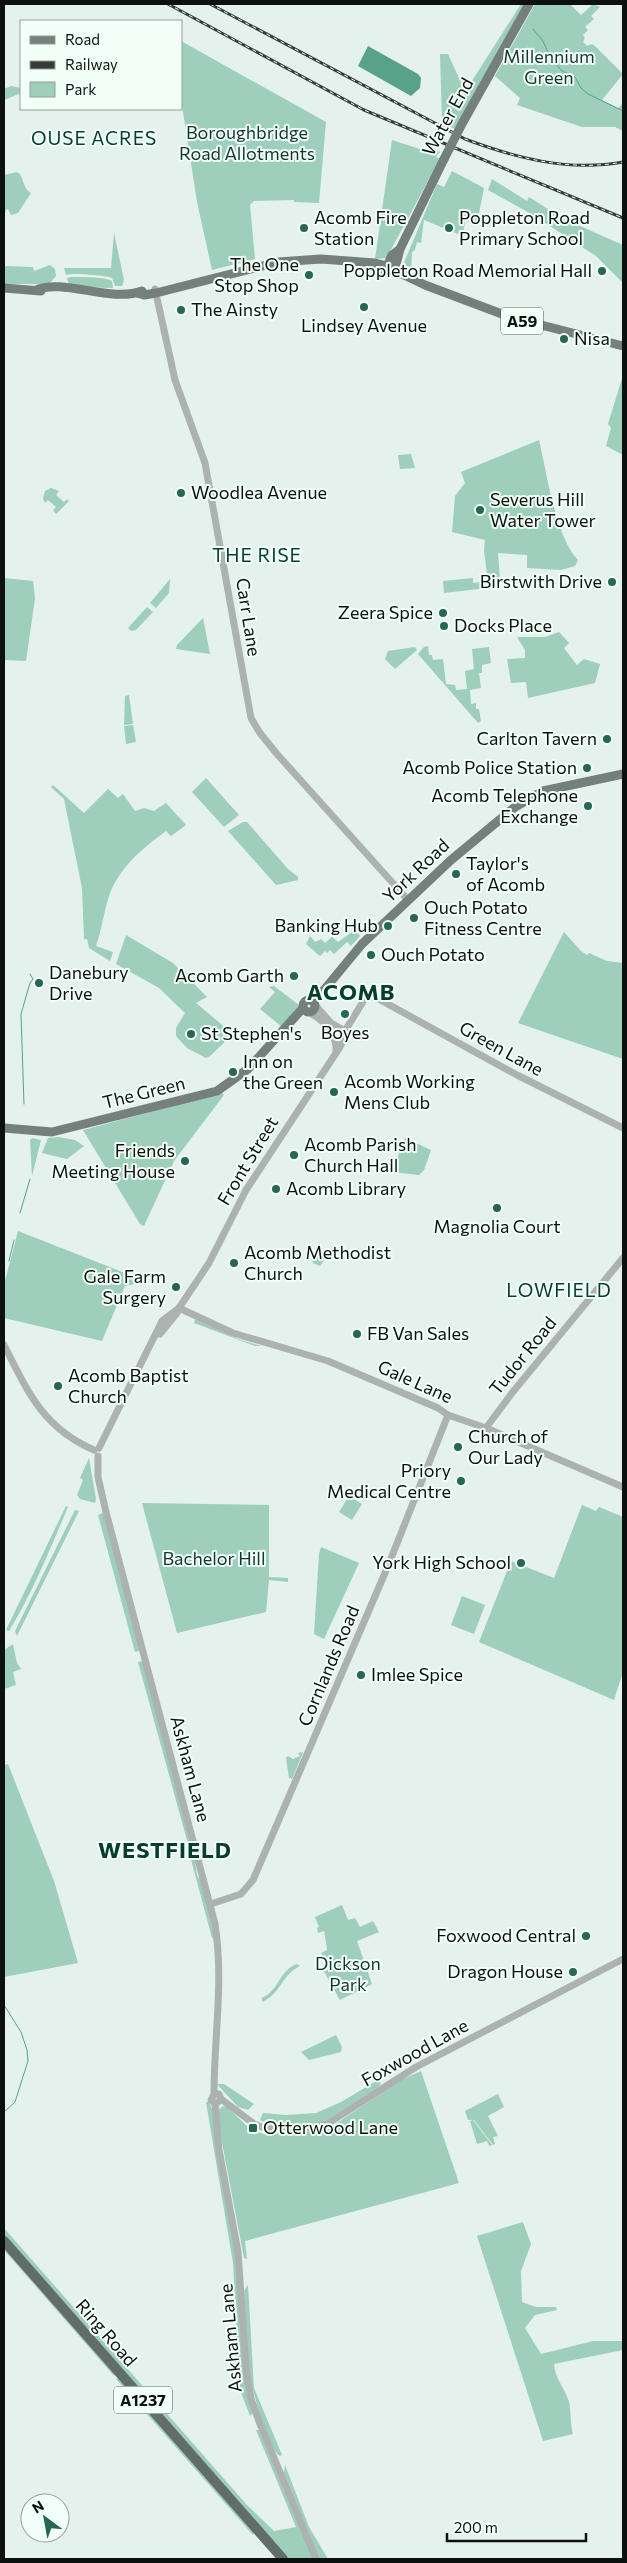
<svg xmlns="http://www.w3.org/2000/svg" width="627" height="2563" font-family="Commissioner,sans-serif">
<rect width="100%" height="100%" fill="#e4f1ec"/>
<g fill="#9ecebc">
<path d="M521 4H524L455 129 442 123 440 54H448L463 87 470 84Z"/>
<path d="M535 4H570L581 15 593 4 600 7 591 16 594 19 585 27 588 30 583 35 585 38 583 42 587 46 592 44 596 47 623 74 602 100 618 108 623 103V131L615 127H582L517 105 520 98 495 76Z"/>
<path d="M181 41 326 122 319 203 294 202V200L254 201 250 205 255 259 212 270 197 202 181 99Z"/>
<path d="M11 86 21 88V93L4 100V89Z"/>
<path d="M392 140 432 153 434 149 440 152 436 157 440 159 388 255 387 258 375 259Z"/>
<path d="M452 171 484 188 477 223 465 221 463 236 424 220 421 243 417 242 415 250 412 252 411 272 406 271 403 265 437 184 444 187Z"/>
<path d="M17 172C24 175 22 188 31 193L18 213 11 215 8 209 6 210 4 216V175Z"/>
<path d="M492 179 527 201 529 197 562 218 623 245V283L596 256 533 215 488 190Z"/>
<path d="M114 233 124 280 122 286H115L112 278C111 276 72 272 66 275L64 268H111Z"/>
<path d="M50 265 55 269 56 276 49 284H4V266L33 267 34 271Z"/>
<path d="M71 277C79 277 107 277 112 281L113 288 73 287 69 285 67 278Z"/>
<path d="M623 375V455L606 446 611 428 608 424Z"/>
<path d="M539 440C547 473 555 536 578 560L575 566 561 570 527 568V555L498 553 500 580 494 584 496 587 444 593 443 581 473 578V583L488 581 484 551 485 540 452 532 455 496 465 483 461 472Z"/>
<path d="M411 454 415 468 400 469 398 455Z"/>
<path d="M51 488 59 491 56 495 64 502 67 499 69 501 56 514 53 510 56 507 48 500 45 503 43 499 45 491Z"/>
<path d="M4 578 33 581 35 598 26 661 4 660Z"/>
<path d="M170 579 169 593 156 608 150 603Z"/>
<path d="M147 607 153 612 136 630 131 631 128 628Z"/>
<path d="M203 618 210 654 176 649 177 645Z"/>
<path d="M559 632 569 643 564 648 577 665 584 659 600 664 595 683 528 698 526 682 511 683 507 659 525 658V650L517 637H545Z"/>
<path d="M428 646 429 655H432L433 660 443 659 446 684 455 685 456 690 467 689 465 671 474 669 472 649 489 647 491 663 482 665V673H479L481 688 470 690 471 704 476 703V709H479L481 721 478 723 418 654 424 647Z"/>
<path d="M415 647 417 650 395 669 385 659 388 651Z"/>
<path d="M129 695 133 724 124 725 125 696Z"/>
<path d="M133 725 136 742 126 744 124 726Z"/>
<path d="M206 778 239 815 224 827 192 792Z"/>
<path d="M53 785 84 813 108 789 118 798 123 794 135 811 144 808 154 811 166 803 186 825 171 836 166 831C143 848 121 866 110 893 104 910 102 929 96 946L113 952 110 961 89 948 87 939H84L82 888 64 799 51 787Z"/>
<path d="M243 822H247L288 869 298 877V880L276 885 228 831Z"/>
<path d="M355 930 360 936 351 946 347 942 334 954 330 950 327 953 325 951 320 956 306 944 310 936 315 942 321 939 325 943 332 937 338 942Z"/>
<path d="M564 932 581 951 587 955 589 953 607 961 623 963V1059L518 1023Z"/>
<path d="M126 935 173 963 207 997 196 1003 233 1034 209 1057 206 1058 187 1048 176 1036V1028L185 1013 159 988 116 964Z"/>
<path d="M274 986 299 1005 282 1027 260 1009 275 992 269 987Z"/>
<path d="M222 1093 224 1095 174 1161 144 1226 140 1224 83 1130Z"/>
<path d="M58 1137 75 1140 84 1146 67 1159 42 1153 48 1138Z"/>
<path d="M32 1138 41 1140 32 1176 30 1140Z"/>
<path d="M405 1138 431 1150 424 1170 419 1175 392 1172Z"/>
<path d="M18 1231 130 1275 134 1284 125 1286 102 1341 4 1318V1285Z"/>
<path d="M316 1251 327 1256 320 1266 313 1263 311 1258Z"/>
<path d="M195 1319 238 1339 261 1346H255L194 1323Z"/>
<path d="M89 1458 96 1499 95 1503 80 1499 77 1495 83 1480 80 1478Z"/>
<path d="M349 1496 362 1504 352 1520 339 1512Z"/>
<path d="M142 1503 269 1505V1577L288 1578V1582L269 1580 266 1612 177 1633Z"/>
<path d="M582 1505 596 1511 599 1507 623 1517V1672L614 1700 479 1642 511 1561 554 1578Z"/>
<path d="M66 1506 68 1507C50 1549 33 1592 9 1631L6 1630Z"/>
<path d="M75 1510 79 1511 17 1636 15 1631Z"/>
<path d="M103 1513 140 1647 139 1651 135 1652 98 1515Z"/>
<path d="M321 1547 359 1563 324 1639 314 1634 319 1554Z"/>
<path d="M462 1596 485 1605 474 1634 451 1625Z"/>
<path d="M13 1644 17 1663 21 1669 13 1672 16 1685 4 1689V1650Z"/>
<path d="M143 1661 191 1839 188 1844 138 1662Z"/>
<path d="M302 1752 303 1753 292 1779 289 1778 286 1758 288 1756 293 1759 300 1756 298 1753Z"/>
<path d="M8 1764 54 1881 78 1963 4 1977V1765Z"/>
<path d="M190 1849 193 1850 197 1875 203 1886 215 1940 212 1938 189 1852Z"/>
<path d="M342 1905 348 1920 355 1918 360 1927 373 1921 379 1932 357 1941 372 1984 340 2000 322 1968 328 1966 321 1953 327 1950V1948L324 1931 318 1933 317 1928 319 1927 315 1917Z"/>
<path d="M297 1964 300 1966C280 1976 282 1993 262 2002V1998C280 1990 279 1970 297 1964Z"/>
<path d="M336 2035 342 2047 341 2052 309 2060 301 2052Z"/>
<path d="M421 2071 459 2183 245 2241 247 2259 244 2258 220 2132 218 2110 223 2106 227 2107 248 2127 263 2134 325 2131 401 2080Z"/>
<path d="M378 2080 381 2084 378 2087 327 2120 314 2124 274 2127 260 2120 263 2113 286 2115 316 2113 341 2102Z"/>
<path d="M217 2084H224L254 2104 248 2110 238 2107Z"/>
<path d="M498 2094 504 2107 488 2116 498 2136 493 2137 495 2144 493 2145 474 2120H468L465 2111Z"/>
<path d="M206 2102H209L212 2109 235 2248 253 2413 250 2416 240 2390 233 2263Z"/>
<path d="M473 2120 492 2145 489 2146 487 2141 477 2144 470 2121Z"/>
<path d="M523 2222 531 2244 521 2271 522 2302 536 2307H556L557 2310 535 2315 525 2328 541 2354 593 2341H623V2350L554 2364C555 2379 565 2388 569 2402 571 2411 570 2423 573 2434L543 2441 477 2236Z"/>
<path d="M4 2228 247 2505 274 2531 296 2527 256 2430H259L313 2559H289L4 2236Z"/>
<path d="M4 2246 115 2374 114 2376 4 2250Z"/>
<path d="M248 2285 254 2388 282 2455 280 2456C273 2451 271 2441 267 2433 246 2383 247 2344 244 2291Z"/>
<path d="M119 2378 254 2532V2534L253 2535 116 2379Z"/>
<path d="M285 2465 309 2527 328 2559H319L284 2473Z"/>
</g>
<path fill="#58a289" d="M368 46 418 74 421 78 420 88 411 96 358 66Z"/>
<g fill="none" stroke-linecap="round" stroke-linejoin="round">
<g stroke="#58a289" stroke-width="1">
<path d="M533 29 543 41 550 57 562 71 575 77 581 88 588 94 623 111"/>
<path d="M24 1104 21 1014 30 983 33 979 30 974"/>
<path d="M20 1213 30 1179"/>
<path d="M9 1261 14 1240"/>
<path d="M4 2005 21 2032 27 2050 28 2061 15 2102 4 2112"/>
</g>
<g stroke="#acb2af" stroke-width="7">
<path d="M155 289 175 380 205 463 251 718 260 733 277 754 408 900"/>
<path d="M316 1006 331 1023 345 1031"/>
<path d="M309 1012C324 1021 337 1033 336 1051"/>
<path d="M345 1031 364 1000 368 997H375L517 1075 623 1128"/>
<path d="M179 1308 233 1333 328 1361 438 1408 448 1415 486 1428 623 1487"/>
<path d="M179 1308 209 1263 246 1190 340 1047 345 1037V1031"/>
<path d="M160 1334 177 1313"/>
<path d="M4 1345C28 1392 43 1428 94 1450"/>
<path d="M486 1428 512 1393 623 1258"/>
<path d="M99 1448 162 1321 179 1308"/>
<path d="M98 1456V1477L106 1512 215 1924C224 1980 214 2038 214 2094L211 2100 216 2104 221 2099"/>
<path d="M211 1904 241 1894 253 1880 388 1566 448 1415"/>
<path d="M214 2094H219L221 2099 254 2124 267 2129 307 2128 327 2124 416 2067 623 1959"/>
<path d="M215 2104 219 2150 238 2252 246 2368 251 2399 260 2424 316 2559"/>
</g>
<g stroke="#757f7b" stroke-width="9">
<path d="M463 122 529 4"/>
<path d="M371 266 399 274"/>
<path d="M385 271 392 255 400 249"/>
<path d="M394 272 400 249 444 159"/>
<path d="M4 288 41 291"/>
<path d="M36 290C63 278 111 303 142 291"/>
<path d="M137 293 144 295 156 293 278 262 321 259 375 263 395 268 402 274 425 285 510 317 623 346"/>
<circle cx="309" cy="1006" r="6"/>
<path d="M311 1000 324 990 362 944 451 860 515 807 543 791 623 774"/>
<path d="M4 1128 52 1132 217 1091 248 1069 303 1008"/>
</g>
<path stroke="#626d69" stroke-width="10" d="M4 2241 283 2559"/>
<defs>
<g id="rail">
<path d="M168 4 364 110 623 218"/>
<path d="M210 4 465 139C516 158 568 172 623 162"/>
</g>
</defs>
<use href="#rail" stroke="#363c39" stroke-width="3"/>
<use href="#rail" stroke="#f2fff9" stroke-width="1" stroke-dasharray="4" stroke-linecap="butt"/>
<path stroke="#757f7b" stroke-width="9" d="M444 159 463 122"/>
</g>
<g fill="#276653" stroke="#f2fff9" stroke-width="2">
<circle cx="304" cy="228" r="5"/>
<circle cx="449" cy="228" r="5"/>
<circle cx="602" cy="271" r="5"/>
<circle cx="309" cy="275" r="5"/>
<circle cx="364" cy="307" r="5"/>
<circle cx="181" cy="310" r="5"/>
<circle cx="564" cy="339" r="5"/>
<circle cx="181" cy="493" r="5"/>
<circle cx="480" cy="510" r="5"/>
<circle cx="612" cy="582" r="5"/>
<circle cx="443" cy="613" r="5"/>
<circle cx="444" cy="626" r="5"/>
<circle cx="607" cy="739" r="5"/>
<circle cx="587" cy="768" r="5"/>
<circle cx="588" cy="806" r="5"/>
<circle cx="456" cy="874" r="5"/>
<circle cx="414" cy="918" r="5"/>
<circle cx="388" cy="926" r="5"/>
<circle cx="371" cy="955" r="5"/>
<circle cx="294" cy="976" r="5"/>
<circle cx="39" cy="983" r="5"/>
<circle cx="345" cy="1014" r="5"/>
<circle cx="191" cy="1034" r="5"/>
<circle cx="233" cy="1072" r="5"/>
<circle cx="334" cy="1092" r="5"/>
<circle cx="294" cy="1155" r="5"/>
<circle cx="185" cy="1161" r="5"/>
<circle cx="276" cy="1189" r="5"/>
<circle cx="497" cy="1208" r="5"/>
<circle cx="234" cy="1263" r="5"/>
<circle cx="176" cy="1287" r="5"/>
<circle cx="357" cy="1334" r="5"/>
<circle cx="58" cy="1386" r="5"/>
<circle cx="458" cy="1447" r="5"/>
<circle cx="461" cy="1481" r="5"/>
<circle cx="521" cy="1563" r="5"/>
<circle cx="361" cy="1675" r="5"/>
<circle cx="586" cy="1936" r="5"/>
<circle cx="573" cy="1972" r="5"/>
<rect x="248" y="2123" width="10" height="10" rx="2.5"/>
</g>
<g text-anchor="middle" stroke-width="4" stroke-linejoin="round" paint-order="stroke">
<g fill="#f2fff9" stroke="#515854" stroke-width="1">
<rect x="501" y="307.5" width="42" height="27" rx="4"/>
<rect x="114" y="2386.5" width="58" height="27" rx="4"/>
</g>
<g font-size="16" font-weight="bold" fill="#0c100e">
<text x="522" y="327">A59</text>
<text x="143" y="2406">A1237</text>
</g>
<g font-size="18" fill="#14372c" stroke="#f2fff9">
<text x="549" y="63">Millennium<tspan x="549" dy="21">Green</tspan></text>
<text x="247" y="139">Boroughbridge<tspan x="247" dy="21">Road Allotments</tspan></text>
<text x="214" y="1565">Bachelor Hill</text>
<text x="348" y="1970">Dickson<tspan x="348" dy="21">Park</tspan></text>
</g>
<g font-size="18" fill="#0c100e" stroke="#f2fff9">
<text transform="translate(448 117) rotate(-61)" y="6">Water End</text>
<text transform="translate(248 617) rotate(81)" y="6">Carr Lane</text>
<text transform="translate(416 871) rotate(-43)" y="6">York Road</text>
<text transform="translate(501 1049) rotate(29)" y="6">Green Lane</text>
<text transform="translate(144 1093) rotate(-14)" y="6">The Green</text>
<text transform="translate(248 1161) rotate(-59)" y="6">Front Street</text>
<text transform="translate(523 1356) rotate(-51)" y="6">Tudor Road</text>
<text transform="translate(415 1382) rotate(24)" y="6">Gale Lane</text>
<text transform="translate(329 1666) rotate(-67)" y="6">Cornlands Road</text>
<text transform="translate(190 1769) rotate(75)" y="6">Askham Lane</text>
<text transform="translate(415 2053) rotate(-29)" y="6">Foxwood Lane</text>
<text transform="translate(106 2333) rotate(49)" y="6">Ring Road</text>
<text transform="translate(231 2338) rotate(-95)" y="6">Askham Lane</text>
</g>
<g font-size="18" fill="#0c100e" stroke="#f2fff9" text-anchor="start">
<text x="314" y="224">Acomb Fire<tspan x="314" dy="21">Station</tspan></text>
<text x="459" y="224">Poppleton Road<tspan x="459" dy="21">Primary School</tspan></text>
<text x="299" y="271" text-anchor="end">The One<tspan x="299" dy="21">Stop Shop</tspan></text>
<text x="592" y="277" text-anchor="end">Poppleton Road Memorial Hall</text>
<text x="191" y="316">The Ainsty</text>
<text x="364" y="332" text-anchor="middle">Lindsey Avenue</text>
<text x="574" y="345">Nisa</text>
<text x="191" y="499">Woodlea Avenue</text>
<text x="490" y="506">Severus Hill<tspan x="490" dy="21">Water Tower</tspan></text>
<text x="602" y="588" text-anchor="end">Birstwith Drive</text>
<text x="433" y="619" text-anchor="end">Zeera Spice</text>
<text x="454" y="632">Docks Place</text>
<text x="597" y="745" text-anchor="end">Carlton Tavern</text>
<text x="577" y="774" text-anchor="end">Acomb Police Station</text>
<text x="578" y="802" text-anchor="end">Acomb Telephone<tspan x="578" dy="21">Exchange</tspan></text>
<text x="466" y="870">Taylor's<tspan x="466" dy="21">of Acomb</tspan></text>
<text x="424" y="914">Ouch Potato<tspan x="424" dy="21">Fitness Centre</tspan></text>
<text x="378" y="932" text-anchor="end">Banking Hub</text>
<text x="381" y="961">Ouch Potato</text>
<text x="49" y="979">Danebury<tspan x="49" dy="21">Drive</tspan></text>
<text x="284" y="982" text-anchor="end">Acomb Garth</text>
<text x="345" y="1039" text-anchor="middle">Boyes</text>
<text x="201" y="1040">St Stephen's</text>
<text x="243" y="1068">Inn on<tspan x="243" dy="21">the Green</tspan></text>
<text x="344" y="1088">Acomb Working<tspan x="344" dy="21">Mens Club</tspan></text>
<text x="304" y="1151">Acomb Parish<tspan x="304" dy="21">Church Hall</tspan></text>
<text x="175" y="1157" text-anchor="end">Friends<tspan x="175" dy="21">Meeting House</tspan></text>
<text x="286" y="1195">Acomb Library</text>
<text x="497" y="1233" text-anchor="middle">Magnolia Court</text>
<text x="244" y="1259">Acomb Methodist<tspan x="244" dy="21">Church</tspan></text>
<text x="166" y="1283" text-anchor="end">Gale Farm<tspan x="166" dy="21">Surgery</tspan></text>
<text x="367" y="1340">FB Van Sales</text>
<text x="68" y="1382">Acomb Baptist<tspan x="68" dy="21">Church</tspan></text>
<text x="468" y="1443">Church of<tspan x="468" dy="21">Our Lady</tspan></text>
<text x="451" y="1477" text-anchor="end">Priory<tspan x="451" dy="21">Medical Centre</tspan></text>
<text x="511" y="1569" text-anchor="end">York High School</text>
<text x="371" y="1681">Imlee Spice</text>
<text x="576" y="1942" text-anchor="end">Foxwood Central</text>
<text x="563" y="1978" text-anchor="end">Dragon House</text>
<text x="263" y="2134">Otterwood Lane</text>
</g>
<g font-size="19" letter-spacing="1" fill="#063d2e" stroke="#f2fff9">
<text x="94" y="145">OUSE ACRES</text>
<text x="257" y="562">THE RISE</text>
<text x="559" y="1297">LOWFIELD</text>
</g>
<g font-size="22" font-weight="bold" letter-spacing="1" fill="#063d2e" stroke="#f2fff9">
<text x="351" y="1000">ACOMB</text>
<text x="165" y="1858">WESTFIELD</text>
</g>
</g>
<rect width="627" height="2563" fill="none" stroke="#0c100e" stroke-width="10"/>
<rect x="20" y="20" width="162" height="90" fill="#f2fff9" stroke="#969f9b"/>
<rect x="30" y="36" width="25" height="8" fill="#757f7b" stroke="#969f9b"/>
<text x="65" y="45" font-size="15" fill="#0c100e">Road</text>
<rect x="30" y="61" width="25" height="8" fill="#363c39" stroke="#969f9b"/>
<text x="65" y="70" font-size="15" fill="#0c100e">Railway</text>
<rect x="30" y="82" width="25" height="15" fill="#9ecebc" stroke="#969f9b"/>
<text x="65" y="95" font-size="15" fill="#0c100e">Park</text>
<g transform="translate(45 2518) rotate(328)"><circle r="24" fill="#f2fff9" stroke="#969f9b"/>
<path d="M0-4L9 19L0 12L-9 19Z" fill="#276653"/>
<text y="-8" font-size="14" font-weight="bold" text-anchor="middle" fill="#0c100e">N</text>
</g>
<path d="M447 2533v8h139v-8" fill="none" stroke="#0c100e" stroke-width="2.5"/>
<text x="454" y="2533" font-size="15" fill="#0c100e" stroke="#f2fff9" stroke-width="4" paint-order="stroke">200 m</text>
</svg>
